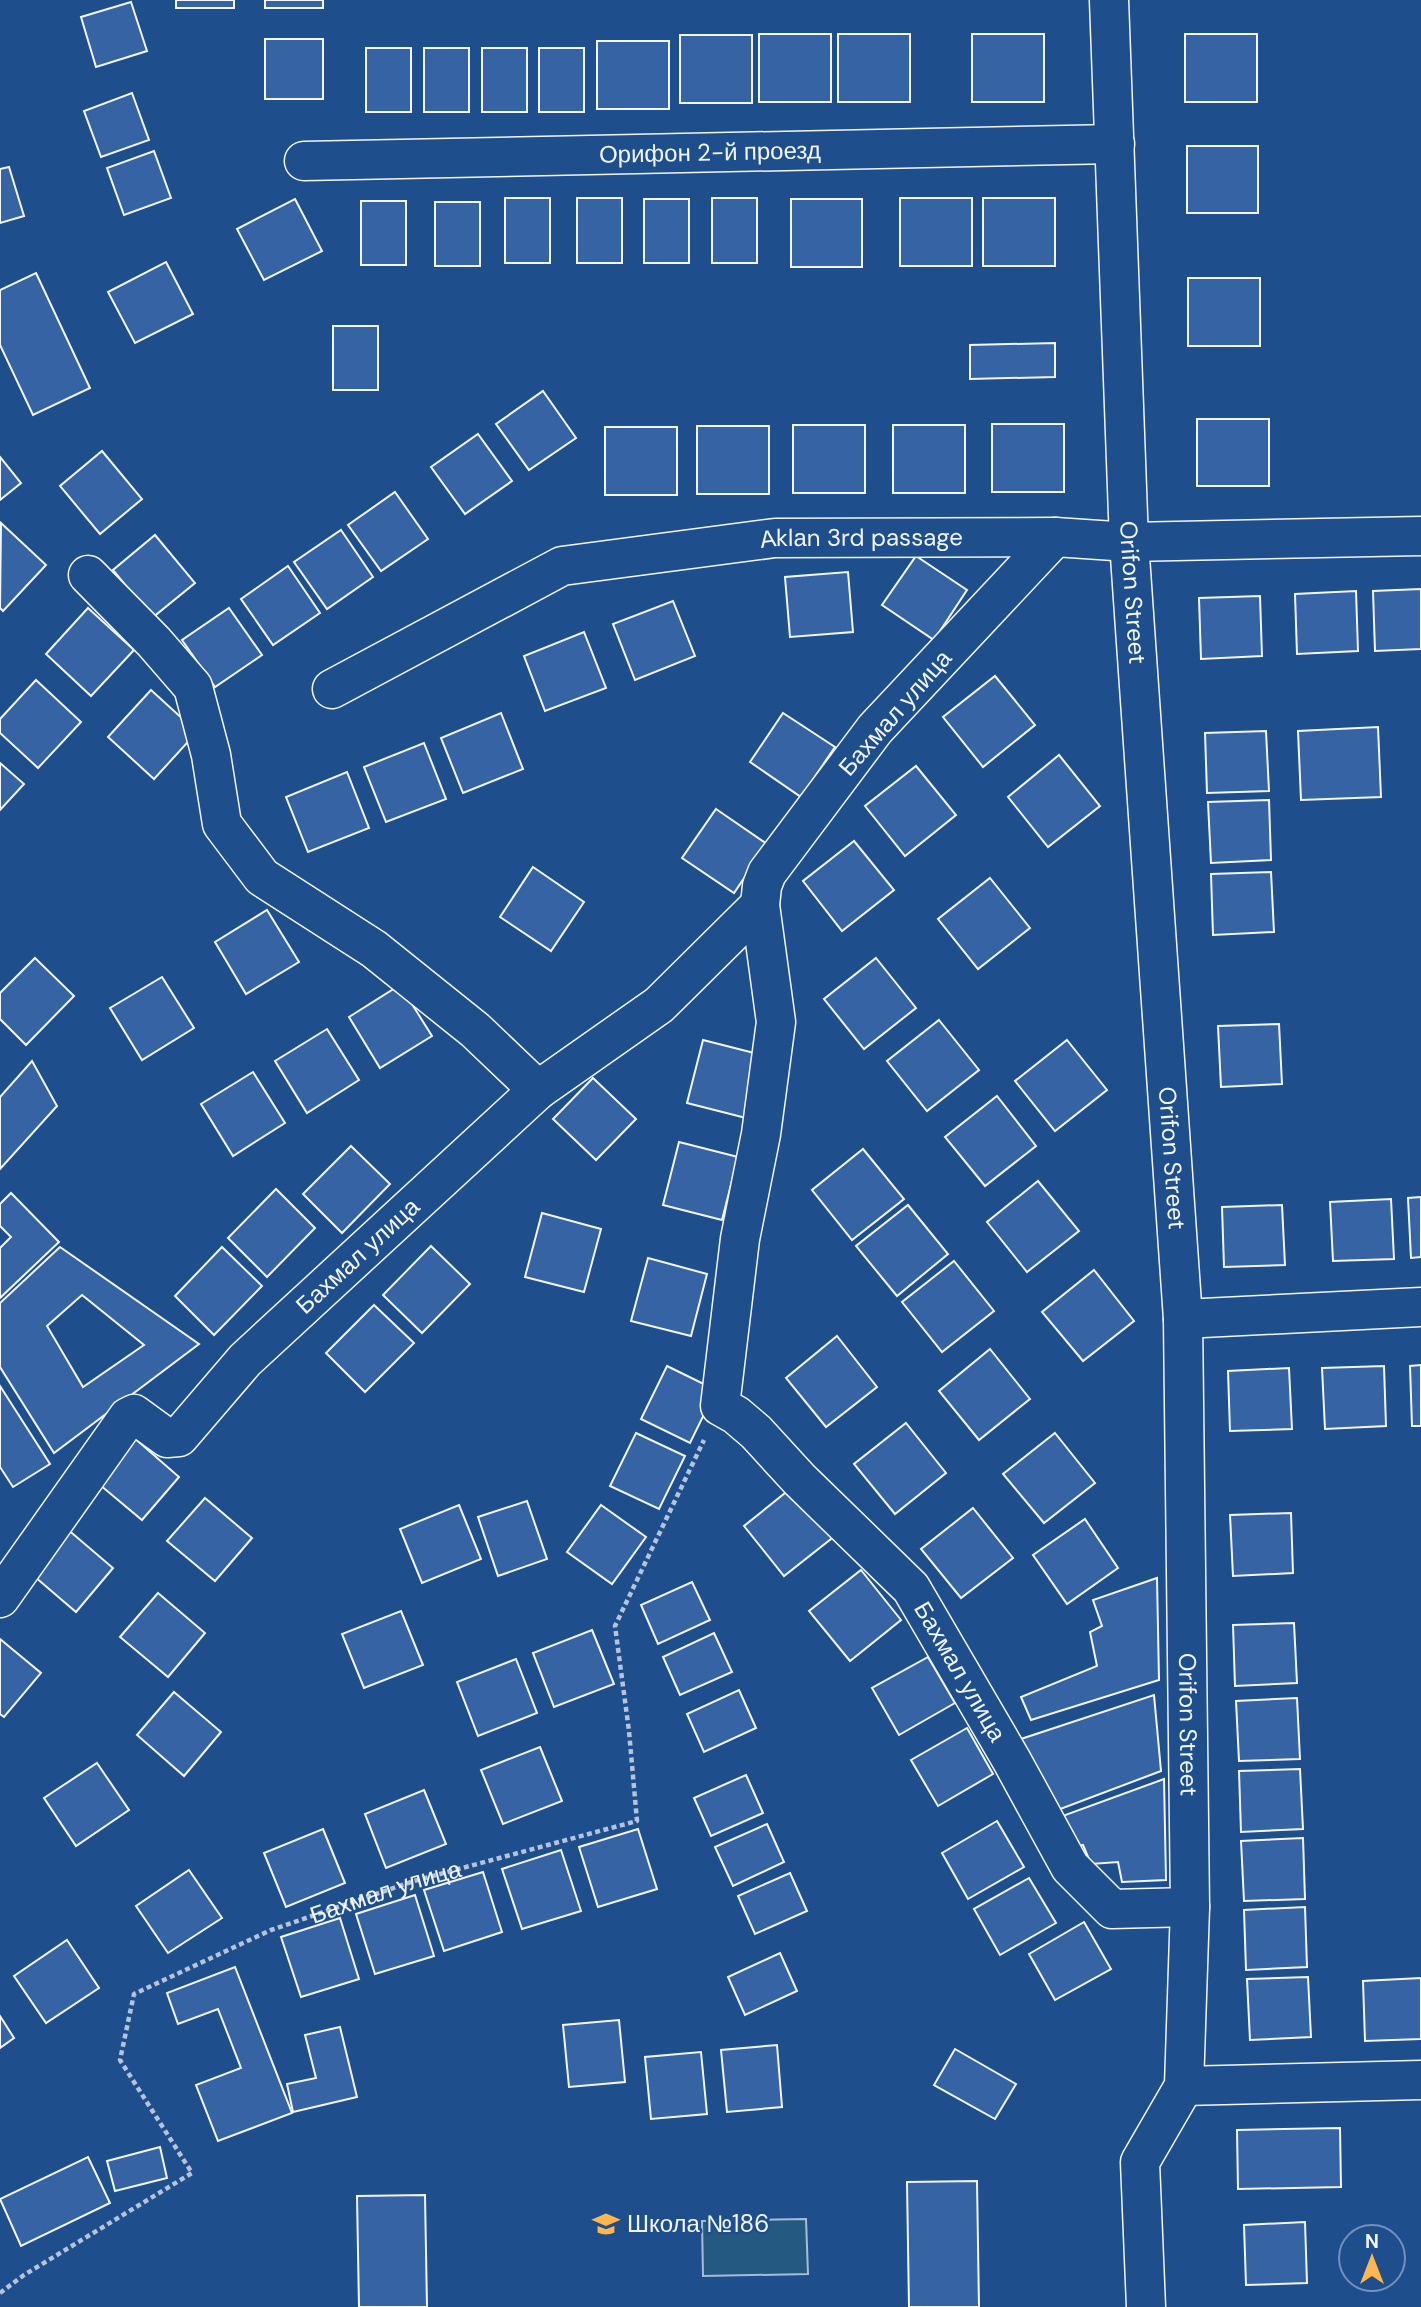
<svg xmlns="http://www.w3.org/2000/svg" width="1421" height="2307" font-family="'DM Sans',sans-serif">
<rect width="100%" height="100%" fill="#1f4e8c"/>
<path fill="#245a82" stroke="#a8bbd7" stroke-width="2" d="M806 2219 808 2274 703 2276 702 2221Z"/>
<g fill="#3563a3" stroke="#f2f6ff" stroke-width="2" fill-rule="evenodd">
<rect x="176" y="0" width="58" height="8"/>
<rect x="265" y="0" width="58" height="8"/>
<path d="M131 2 147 51 96 67 81 17Z"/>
<rect x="759" y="34" width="72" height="68"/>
<rect x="838" y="34" width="72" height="68"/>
<rect x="972" y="34" width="72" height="68"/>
<rect x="1185" y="34" width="72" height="68"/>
<rect x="680" y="35" width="72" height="68"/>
<rect x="265" y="39" width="58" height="60"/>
<rect x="597" y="41" width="72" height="68"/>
<rect x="366" y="48" width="45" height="64"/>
<rect x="424" y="48" width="45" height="64"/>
<rect x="482" y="48" width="45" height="64"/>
<rect x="539" y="48" width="45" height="64"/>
<path d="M132 93 149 140 101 157 84 111Z"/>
<rect x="1187" y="146" width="71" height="67"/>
<path d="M154 151 171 198 124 215 107 168Z"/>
<path d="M9 167 24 216 0 223V169Z"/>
<rect x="505" y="198" width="45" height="65"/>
<rect x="577" y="198" width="45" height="65"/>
<rect x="712" y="198" width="45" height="65"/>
<rect x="900" y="198" width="72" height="68"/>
<rect x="983" y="198" width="72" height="68"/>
<path d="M295 199 322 251 264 280 237 229Z"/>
<rect x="644" y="199" width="45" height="64"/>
<rect x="791" y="199" width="71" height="68"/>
<rect x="361" y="201" width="45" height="64"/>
<rect x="435" y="202" width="45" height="64"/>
<path d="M166 262 193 314 135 343 108 292Z"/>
<path d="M36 273 90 388 33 415 0 345V290Z"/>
<rect x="1188" y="278" width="72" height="68"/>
<rect x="333" y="326" width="45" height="64"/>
<path d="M1055 343V377L970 379V345Z"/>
<path d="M543 391 576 438 529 470 496 424Z"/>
<rect x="1197" y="419" width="72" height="67"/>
<rect x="992" y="424" width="72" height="68"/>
<rect x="793" y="425" width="72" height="68"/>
<rect x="893" y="425" width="72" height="68"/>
<rect x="697" y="426" width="72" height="68"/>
<rect x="605" y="427" width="72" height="68"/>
<path d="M478 434 512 481 465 514 431 467Z"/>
<path d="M102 451 142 499 100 534 60 486Z"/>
<path d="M0 457 21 483 0 500Z"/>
<path d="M395 492 428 539 381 571 348 525Z"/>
<path d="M1 523 46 565 3 611 0 608Z"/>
<path d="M341 530 373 577 327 609 294 562Z"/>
<path d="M155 535 195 583 152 618 113 570Z"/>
<path d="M916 556 967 590 934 640 882 605Z"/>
<path d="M288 566 320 613 273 645 241 599Z"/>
<path d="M848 572 853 632 790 637 785 577Z"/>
<path d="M1421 589V649L1375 651 1373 591Z"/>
<path d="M1356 591 1358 651 1297 654 1295 594Z"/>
<path d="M1260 596 1262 656 1201 659 1199 598Z"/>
<path d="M673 601 695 656 635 680 613 624Z"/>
<path d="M88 608 134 650 91 696 46 654Z"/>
<path d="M229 608 262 655 215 687 182 640Z"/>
<path d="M584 632 606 688 545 711 524 656Z"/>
<path d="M995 676 1035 725 983 767 943 717Z"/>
<path d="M36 680 81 722 38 768 0 733V719Z"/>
<path d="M151 690 197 732 154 779 108 737Z"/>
<path d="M501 713 523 769 463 793 441 738Z"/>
<path d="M783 713 835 747 801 797 750 762Z"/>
<path d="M1378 727 1381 797 1301 800 1298 731Z"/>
<path d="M1266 731 1269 791 1207 793 1205 733Z"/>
<path d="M424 743 446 799 386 822 364 767Z"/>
<path d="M1059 755 1100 806 1048 847 1008 797Z"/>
<path d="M0 763 24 784 0 810Z"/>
<path d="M916 766 956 815 905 856 865 806Z"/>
<path d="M347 772 369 828 308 852 286 797Z"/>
<path d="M1269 800 1271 860 1211 863 1208 802Z"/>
<path d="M716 809 767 844 734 893 682 858Z"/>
<path d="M854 841 894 890 842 931 803 881Z"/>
<path d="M533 867 584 902 551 951 500 917Z"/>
<path d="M1271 872 1274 932 1213 935 1211 874Z"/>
<path d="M990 878 1030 928 978 969 938 919Z"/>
<path d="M267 910 299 962 246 994 215 942Z"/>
<path d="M35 958 74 996 26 1045 0 1019V993Z"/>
<path d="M876 958 916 1008 864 1049 824 999Z"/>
<path d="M162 977 194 1028 142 1060 110 1008Z"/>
<path d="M400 985 432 1036 380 1068 349 1017Z"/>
<path d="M939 1020 979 1070 927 1111 887 1061Z"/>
<path d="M1279 1024 1282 1084 1221 1087 1218 1026Z"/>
<path d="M327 1029 359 1080 307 1113 275 1061Z"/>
<path d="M703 1040 762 1055 746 1118 687 1103Z"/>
<path d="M1067 1040 1107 1090 1055 1131 1015 1081Z"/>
<path d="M32 1061 57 1106 0 1169V1097Z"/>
<path d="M253 1072 285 1123 233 1156 201 1104Z"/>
<path d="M593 1078 636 1119 596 1160 553 1119Z"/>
<path d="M997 1096 1036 1146 985 1186 945 1137Z"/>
<path d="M679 1142 738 1157 722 1220 663 1205Z"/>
<path d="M351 1146 390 1184 342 1233 303 1194Z"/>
<path d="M863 1149 904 1199 852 1240 812 1190Z"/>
<path d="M1038 1181 1079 1231 1027 1272 987 1222Z"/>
<path d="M276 1189 315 1228 267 1277 228 1238Z"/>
<path d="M11 1193 59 1242 0 1298V1248L11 1237 0 1226V1204Z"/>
<path d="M1421 1197V1257L1411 1258 1408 1198Z"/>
<path d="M1391 1199 1394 1259 1333 1261 1330 1202Z"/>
<path d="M908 1205 948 1254 897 1296 856 1246Z"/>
<path d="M1282 1205 1285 1265 1224 1267 1222 1207Z"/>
<path d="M542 1213 601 1229 584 1292 525 1277Z"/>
<path d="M431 1246 470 1284 422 1333 383 1295Z"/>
<path d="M60 1247 199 1344 54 1453 0 1367V1303ZM82 1295 144 1345 83 1387 47 1326Z"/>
<path d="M222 1247 262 1286 214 1335 175 1296Z"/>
<path d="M648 1258 707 1274 691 1336 631 1321Z"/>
<path d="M954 1261 994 1311 942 1352 902 1302Z"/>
<path d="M1094 1270 1134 1321 1083 1361 1042 1312Z"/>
<path d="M374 1305 414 1343 365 1392 326 1353Z"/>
<path d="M837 1336 877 1387 826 1427 786 1378Z"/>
<path d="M990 1349 1030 1399 979 1440 939 1391Z"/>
<path d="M1421 1365V1426H1412L1410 1366Z"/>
<path d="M667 1366 716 1390 690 1443 641 1419Z"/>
<path d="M1384 1366 1386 1426 1325 1429 1322 1368Z"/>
<path d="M1289 1368 1292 1429 1230 1431 1228 1371Z"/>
<path d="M0 1386 50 1464 13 1487 0 1467Z"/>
<path d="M906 1423 946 1473 895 1514 854 1464Z"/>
<path d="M636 1433 685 1456 659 1509 610 1486Z"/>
<path d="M1055 1433 1095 1483 1044 1523 1003 1474Z"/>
<path d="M132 1436 179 1477 142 1520 94 1480Z"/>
<path d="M795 1485 836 1535 784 1576 744 1526Z"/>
<path d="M205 1498 252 1538 215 1581 167 1541Z"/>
<path d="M527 1501 547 1559 498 1576 478 1517Z"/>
<path d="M459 1505 481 1559 422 1583 400 1529Z"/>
<path d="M601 1505 646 1537 612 1584 567 1552Z"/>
<path d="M973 1508 1013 1558 961 1598 921 1549Z"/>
<path d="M1291 1513 1293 1573 1233 1576 1230 1515Z"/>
<path d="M1085 1519 1118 1568 1067 1604 1033 1555Z"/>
<path d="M66 1528 113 1568 76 1612 28 1571Z"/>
<path d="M861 1570 901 1620 850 1661 809 1611Z"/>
<path d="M1157 1578 1159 1680 1031 1720 1021 1697 1097 1666 1090 1632 1102 1626 1093 1600Z"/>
<path d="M692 1582 710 1620 658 1644 641 1605Z"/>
<path d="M158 1593 205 1633 168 1677 120 1637Z"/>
<path d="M401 1611 423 1665 364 1688 342 1634Z"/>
<path d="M1294 1623 1297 1683 1235 1686 1233 1625Z"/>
<path d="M592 1630 614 1684 554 1707 533 1653Z"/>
<path d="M714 1633 732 1672 680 1695 663 1657Z"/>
<path d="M0 1639 41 1673 4 1717 0 1714Z"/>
<path d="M928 1657 955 1703 899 1735 872 1688Z"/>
<path d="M516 1659 537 1713 478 1736 457 1682Z"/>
<path d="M739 1690 756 1728 704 1752 687 1714Z"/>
<path d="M174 1692 221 1732 184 1776 137 1735Z"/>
<path d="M1154 1695 1161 1771 1055 1811 1015 1741Z"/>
<path d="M1297 1698 1300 1759 1239 1761 1236 1701Z"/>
<path d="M967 1728 993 1774 938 1806 911 1760Z"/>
<path d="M540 1747 562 1801 503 1824 481 1770Z"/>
<path d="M97 1763 129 1810 76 1846 44 1798Z"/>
<path d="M1300 1769 1303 1829 1241 1832 1239 1771Z"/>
<path d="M746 1775 763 1813 711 1836 694 1798Z"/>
<path d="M1164 1779 1166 1880 1122 1882 1118 1862 1091 1864 1083 1845 1068 1848 1057 1818Z"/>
<path d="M424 1790 446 1844 386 1868 365 1814Z"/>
<path d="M997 1821 1024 1867 968 1899 942 1853Z"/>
<path d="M767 1824 784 1862 733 1886 715 1847Z"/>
<path d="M323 1829 345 1883 286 1907 264 1853Z"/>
<path d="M638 1829 657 1889 598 1907 579 1847Z"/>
<path d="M1303 1838 1305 1899 1244 1901 1241 1841Z"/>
<path d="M561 1850 581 1911 522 1929 502 1869Z"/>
<path d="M189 1870 222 1918 168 1953 136 1906Z"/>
<path d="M483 1872 502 1932 444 1951 424 1890Z"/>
<path d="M790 1873 807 1911 755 1934 738 1896Z"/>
<path d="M1029 1878 1056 1923 1000 1955 974 1909Z"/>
<path d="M415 1895 434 1956 375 1974 356 1914Z"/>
<path d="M1305 1907 1307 1967 1246 1970 1244 1910Z"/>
<path d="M340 1918 359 1979 301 1997 281 1937Z"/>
<path d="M1084 1922 1111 1969 1055 2000 1029 1954Z"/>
<path d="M67 1940 99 1988 46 2023 14 1976Z"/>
<path d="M780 1953 797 1991 745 2015 728 1977Z"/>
<path d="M235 1967 292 2113 218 2141 196 2085 241 2068 218 2009 178 2024 167 1993Z"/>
<path d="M1308 1977 1311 2037 1250 2040 1247 1979Z"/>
<path d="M1421 1978V2039L1365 2041 1363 1981Z"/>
<path d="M0 2016 14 2038 0 2048Z"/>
<path d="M619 2020 625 2082 569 2087 563 2025Z"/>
<path d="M340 2027 357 2097 293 2112 287 2084 316 2078 305 2035Z"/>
<path d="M777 2045 782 2107 727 2112 721 2050Z"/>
<path d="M955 2049 1016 2084 995 2119 934 2085Z"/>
<path d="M701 2052 707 2114 651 2119 645 2057Z"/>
<path d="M1340 2128 1341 2187 1238 2189 1237 2130Z"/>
<path d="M160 2147 167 2178 115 2191 107 2161Z"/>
<path d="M88 2157 110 2203 21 2246 0 2199Z"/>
<path d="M977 2181 979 2307H909L907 2182Z"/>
<path d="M425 2195 427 2307H359L357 2196Z"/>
<path d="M1305 2222 1307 2283 1246 2285 1244 2225Z"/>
</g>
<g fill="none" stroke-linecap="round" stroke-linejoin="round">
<defs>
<g id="minor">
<path id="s2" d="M1109 0 1129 542 1183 1319 1190 1907 1184 2086 1140 2162 1146 2307"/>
<path id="s3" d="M304 161 1115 144"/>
<path id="s4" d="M1055 537 875 729 767 873 762 886 760 905 776 1022 761 1134 740 1239 720 1406 736 1415 756 1432 800 1480 911 1588 1012 1761 1070 1867 1112 1909 1190 1907"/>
<path d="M88 575 154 642 193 687 211 755 222 824 262 877 374 949 475 1030 538 1090"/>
<path id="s5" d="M332 689 562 566 775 538 1055 537 1129 542 1421 536"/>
<path d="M1183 1319 1421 1307"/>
<path id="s6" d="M0 1598 128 1417 134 1414 167 1438 179 1437 245 1360 538 1090 659 1005 760 905"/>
<path d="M1184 2086 1421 2080"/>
</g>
</defs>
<use href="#minor" stroke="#f2f6ff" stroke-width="41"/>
<path stroke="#b3c4dc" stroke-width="4.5" stroke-dasharray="5 3.5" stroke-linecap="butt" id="s1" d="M0 2293 24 2275 192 2173 120 2060 134 1994 271 1930 414 1881 637 1821 629 1731 615 1626 704 1440"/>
<use href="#minor" stroke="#1f4e8c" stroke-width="38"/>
</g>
<defs>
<symbol id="school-bare" viewBox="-9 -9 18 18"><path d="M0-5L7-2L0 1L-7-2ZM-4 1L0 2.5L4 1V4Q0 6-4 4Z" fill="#ffb74d" stroke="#1f4e8c" stroke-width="2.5" paint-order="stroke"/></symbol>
</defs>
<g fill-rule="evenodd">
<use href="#school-bare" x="587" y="2205" width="38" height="38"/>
</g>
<g text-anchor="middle" stroke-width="5" stroke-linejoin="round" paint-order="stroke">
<g font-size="24" fill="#f2f6ff" stroke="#1f4e8c">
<text dy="8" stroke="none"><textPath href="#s3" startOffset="406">Орифон 2-й проезд</textPath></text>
<text dy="8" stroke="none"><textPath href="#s5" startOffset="562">Аklаn 3rd passage</textPath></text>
<text dy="8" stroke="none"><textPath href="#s2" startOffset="593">Orifon Street</textPath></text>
<text transform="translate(895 713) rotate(-49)" y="8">Бахмал улица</text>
<text dy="8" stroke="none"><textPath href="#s2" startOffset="1160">Orifon Street</textPath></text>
<text dy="8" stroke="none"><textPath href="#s6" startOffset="536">Бахмал улица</textPath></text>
<text dy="8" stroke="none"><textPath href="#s4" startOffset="1344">Бахмал улица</textPath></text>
<text dy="8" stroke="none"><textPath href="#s2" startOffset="1727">Orifon Street</textPath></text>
<text dy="8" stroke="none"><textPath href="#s1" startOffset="700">Бахмал улица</textPath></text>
</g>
<g font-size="24" fill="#f2f6ff" stroke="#1f4e8c" text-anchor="start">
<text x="627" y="2232">Школа №186</text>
</g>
</g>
<g transform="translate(1372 2258)"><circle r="33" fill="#1f4e8c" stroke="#7391ba" stroke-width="2"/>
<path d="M0-5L12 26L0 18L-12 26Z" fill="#ffb74d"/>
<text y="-10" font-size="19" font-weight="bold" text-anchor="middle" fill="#f2f6ff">N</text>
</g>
</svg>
